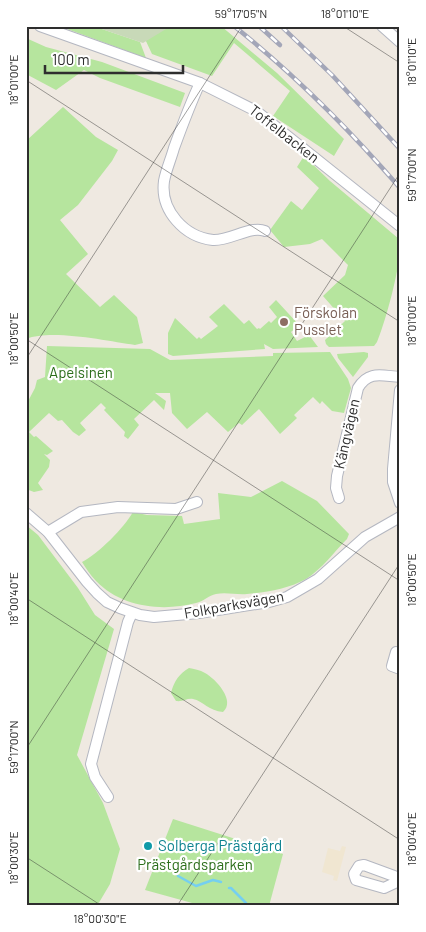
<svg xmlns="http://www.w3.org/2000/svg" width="426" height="932" font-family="Barlow,sans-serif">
<rect width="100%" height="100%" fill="#efe9e1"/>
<path fill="#f0e6d1" d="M342 846 346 847 337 881 333 880 334 876 322 872 328 848 340 851Z"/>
<g fill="#b6e59e">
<path d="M59 26H93L140 42 146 58Z"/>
<path d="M171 26H221L277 73 344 139 334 156 273 116 290 91 234 43 212 76 152 54 145 39Z"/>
<path d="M26 38 46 47 102 62 185 93 180 107 100 78 84 70 56 90 26 74Z"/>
<path d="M63 107 96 137 118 150 112 161 78 205 60 220 88 254 66 274 100 307 114 295 137 317 143 343 135 345C106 341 52 329 26 339V141Z"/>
<path d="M304 156 330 181 399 239C404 257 385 323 377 342L374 346 329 347 326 344 325 340 345 321 323 296 345 275 348 265 322 239 310 244 284 247 270 230 291 201 302 210 319 188 297 167Z"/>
<path d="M276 300 299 325 291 332 297 341 309 335 318 347 273 349 264 344 265 349 173 356 168 354V333L175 318 197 339 199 337 201 339 218 326 209 317 224 304 244 324 249 320 257 329 259 328 260 329 269 321 271 323 277 317 269 307Z"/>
<path d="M47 346 150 349 170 360 273 356V353L330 352 348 379 351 388 344 413 332 411 322 401 320 404 313 397 294 415 297 418 280 434 259 409 242 425 239 423 228 432 207 412 187 429 172 413 170 393H155L166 401 164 410 154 400 134 419 139 425 128 439 124 436 125 432 104 410 106 408 101 403 80 423 86 430 79 436 73 432 62 420 58 421 49 413 29 432 34 437 36 436 53 451 47 455 44 454 50 460 49 467 38 483 43 490 34 492 26 489V405L35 388 37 380 45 377Z"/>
<path d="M364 352 368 353V357L353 377 338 358 337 354Z"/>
<path d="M282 481 317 501 349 534 347 539C334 552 322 569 306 579 288 589 267 592 247 594 237 595 226 592 216 594 209 595 203 602 196 603 162 612 121 607 96 581 90 575 86 568 82 562 99 553 124 528 133 512L147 515 182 516 184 524 220 519 218 493 251 497Z"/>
<path d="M26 525 38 535 78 588 95 615 114 629 77 755 103 803 120 849 110 884 97 906H26Z"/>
<path d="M189 668C194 669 200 670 205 673 216 679 236 701 223 712 209 711 203 701 193 699 187 698 183 702 176 701L171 693C174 681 179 674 189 668Z"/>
<path d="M173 819 283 854 269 906H203L145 890Z"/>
</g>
<path fill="#c8d9b8" d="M93 26H171L143 43Z"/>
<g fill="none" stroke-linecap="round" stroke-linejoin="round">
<g stroke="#75cff0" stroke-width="2.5">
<path d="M178 876 196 886 213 880 221 882"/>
<path d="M229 888H231L246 903"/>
</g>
<defs>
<g id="minor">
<path d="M40 26 200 83 256 111 400 226"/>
<path d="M382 26 400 42"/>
<path d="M200 83C190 104 182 126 174 148 171 159 166 170 164 181 160 211 185 237 213 240 230 241 251 225 265 231"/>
<path d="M400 390 393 469V482L400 503"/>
<path d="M339 498 336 488 337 476 358 388C369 370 382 376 400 377"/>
<path d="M26 513 48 532 87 582 97 593 107 602 120 608 140 615 154 617 199 613 269 602 287 597 318 579 365 537 400 517"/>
<path d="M48 532 81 512 118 507 176 509 197 502"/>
<path d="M400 653 396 652 392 666 400 669"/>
<path d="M108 797 95 777 91 764 128 622 132 613"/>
<path d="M399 881 384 888 356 880 354 874 359 866 364 865 394 876 400 881"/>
</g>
</defs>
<use href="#minor" stroke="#b4b7c1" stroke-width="12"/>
<use href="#minor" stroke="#fff" stroke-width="10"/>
<defs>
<g id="rail">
<path d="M234 26C295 75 349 129 400 188"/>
<path d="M259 26 280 45"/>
<path d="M281 26 332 75 400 149"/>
</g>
</defs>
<use href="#rail" stroke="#a3a6b8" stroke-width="4.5"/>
<use href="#rail" stroke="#fff" stroke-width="2.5" stroke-dasharray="8" stroke-linecap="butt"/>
</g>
<path fill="none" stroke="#2e2e2e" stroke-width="1" stroke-opacity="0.45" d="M343 26 400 63M26 80 400 322M26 339 400 581M26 359 242 26M26 598 400 840M26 749 400 173M26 857 102 906M177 906 400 563"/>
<circle fill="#8d6e63" stroke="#fff" stroke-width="2" cx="284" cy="322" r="5"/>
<circle fill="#0f9aa8" stroke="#fff" stroke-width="2" cx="148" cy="846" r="5"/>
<g text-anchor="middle" stroke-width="4.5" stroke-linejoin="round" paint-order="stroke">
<g font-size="15" fill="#2e2e2e" stroke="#fff">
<text transform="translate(284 134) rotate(38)" y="5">Toffelbacken</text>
<text transform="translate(347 434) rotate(-77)" y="5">Kängvägen</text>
<text transform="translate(234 605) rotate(-10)" y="5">Folkparksvägen</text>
</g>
<g font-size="15" fill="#785e54" stroke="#fff" text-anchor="start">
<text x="294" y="318">Förskolan<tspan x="294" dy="17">Pusslet</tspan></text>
</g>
<g font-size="15" fill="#2c6e1b" stroke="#fff">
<text x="81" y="378">Apelsinen</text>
<text x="195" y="870">Prästgårdsparken</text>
</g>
<g font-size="15" fill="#0d838f" stroke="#fff" text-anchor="start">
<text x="158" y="851">Solberga Prästgård</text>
</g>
</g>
<rect width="426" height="932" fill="none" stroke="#ffffff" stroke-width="55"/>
<path d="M45 65v8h138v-8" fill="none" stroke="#2e2e2e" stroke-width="2.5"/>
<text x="52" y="65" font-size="15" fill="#2e2e2e" stroke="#ffffff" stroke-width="4" paint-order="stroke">100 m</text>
<rect x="28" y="28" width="370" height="876" fill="none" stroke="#2e2e2e" stroke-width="2"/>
<g font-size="12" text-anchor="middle" fill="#2e2e2e">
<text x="241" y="18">59°17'05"N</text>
<text x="345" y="18">18°01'10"E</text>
<text transform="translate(412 62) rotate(-90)" y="4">18°01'10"E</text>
<text transform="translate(14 80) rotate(-90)" y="4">18°01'00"E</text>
<text transform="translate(412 175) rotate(-90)" y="4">59°17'00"N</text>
<text transform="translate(412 321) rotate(-90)" y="4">18°01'00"E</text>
<text transform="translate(14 339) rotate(-90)" y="4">18°00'50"E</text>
<text transform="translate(412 580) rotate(-90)" y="4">18°00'50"E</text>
<text transform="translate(14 599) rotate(-90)" y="4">18°00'40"E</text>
<text transform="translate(14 747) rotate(-90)" y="4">59°17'00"N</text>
<text transform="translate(412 839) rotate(-90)" y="4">18°00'40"E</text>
<text transform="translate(14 858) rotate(-90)" y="4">18°00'30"E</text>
<text x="100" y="923">18°00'30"E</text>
</g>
</svg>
